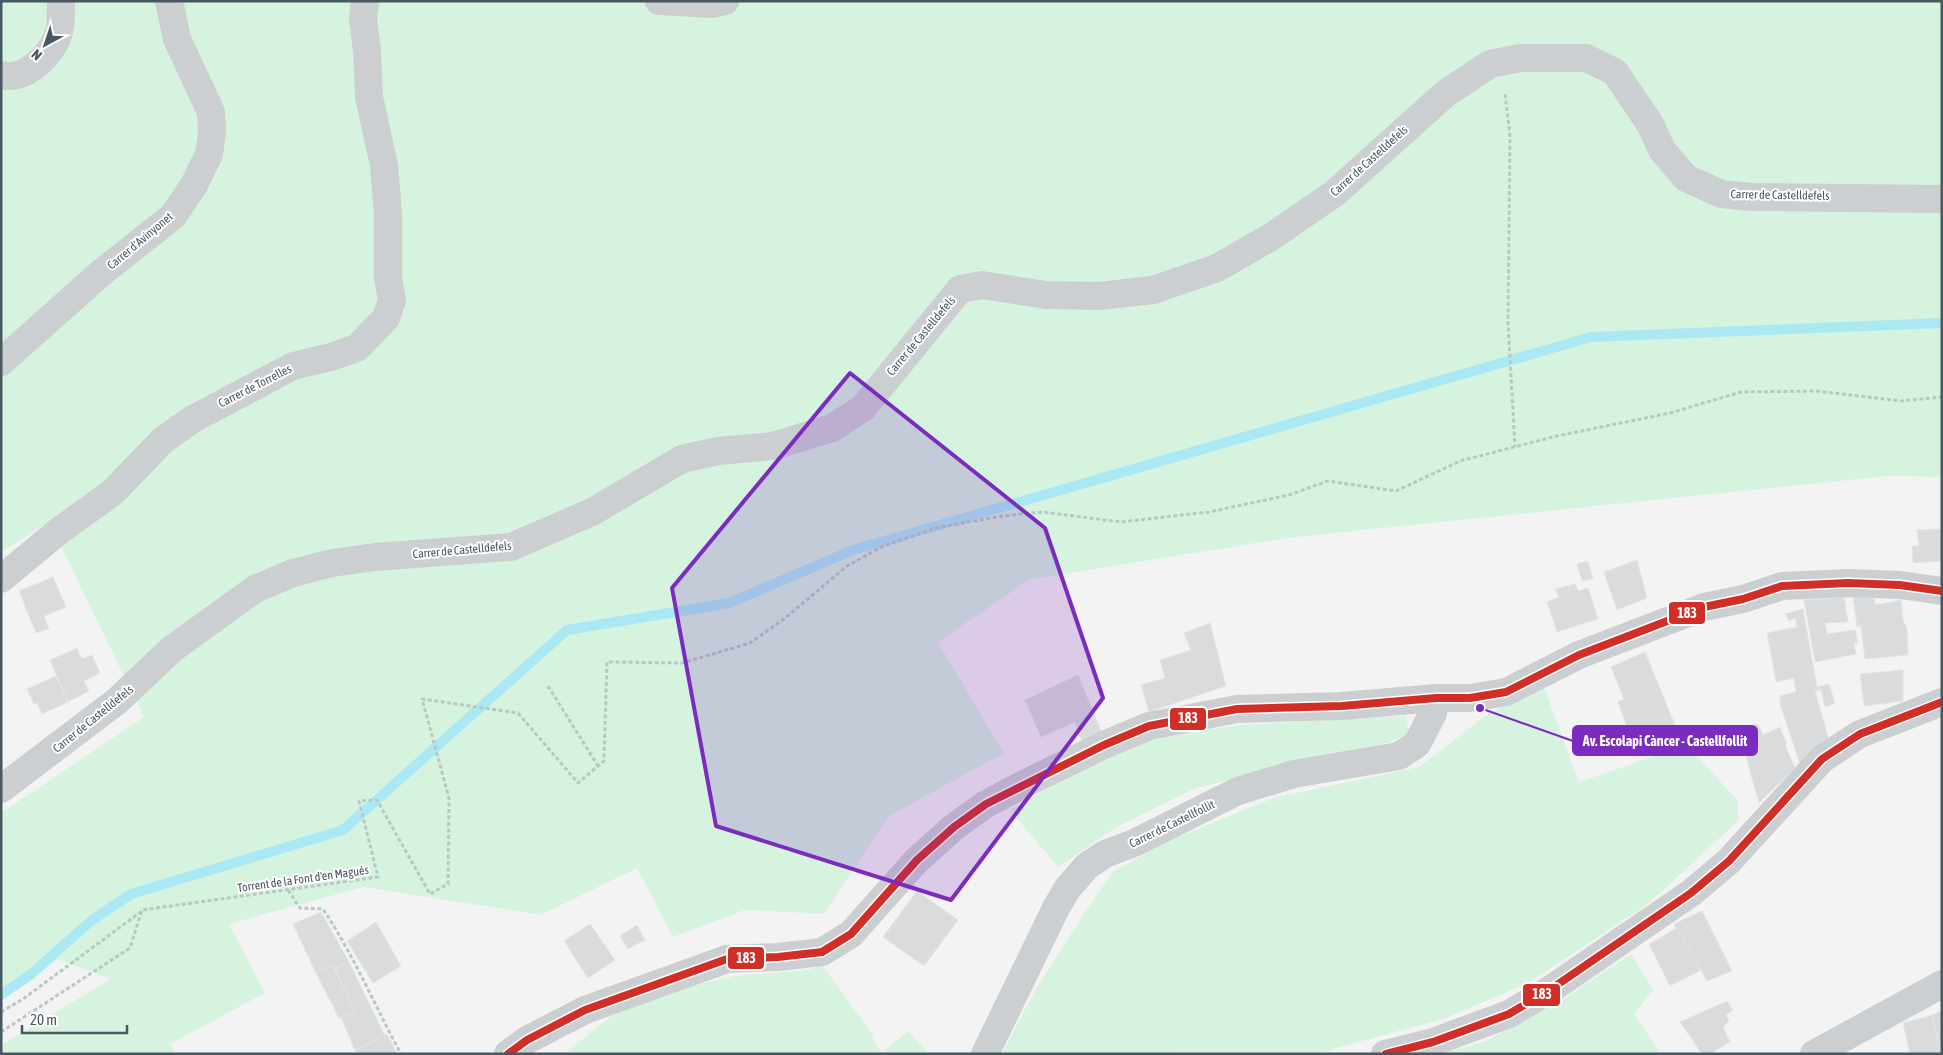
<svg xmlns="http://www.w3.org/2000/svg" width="1943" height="1055" font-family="'Asap Condensed',sans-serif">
<rect width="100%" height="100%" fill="#f3f3f3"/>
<g fill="#d6f3df">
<path d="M1 1H1942V477L1888 476 1286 538 1029 580 938 642 1004 753 889 816 824 914 745 910 673 937 637 868 541 915 363 887 229 924 265 993 170 1044 175 1054H1V1045L111 979 57 959 30 982 1 998V813L144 717 49 522 1 552Z"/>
<path d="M1543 684 1579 782 1687 745 1738 801V821L1648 904 1528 983 1446 1018 1322 1052 1002 1054 1034 992 1089 906 1113 872 1168 841 1273 798 1419 767 1484 717Z"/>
<path d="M1406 716 1409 732 1392 742 1275 768 1194 789 1118 826 1058 867 1010 810 1067 777 1158 737 1240 725Z"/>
<path d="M1631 954 1653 990 1634 1014 1661 1054H1439L1486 1041 1560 1001Z"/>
<path d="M822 965 874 1036 872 1038 882 1053 908 1031 930 1054H564L624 1006 655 995 734 976 807 970Z"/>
</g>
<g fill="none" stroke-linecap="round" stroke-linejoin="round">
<path stroke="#aae9f3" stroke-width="10" d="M1 995 31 974 92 920 131 894 343 830 567 630 729 603 853 550 1591 337 1942 323"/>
</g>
<g fill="#d9dbdc" stroke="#e5e5e6">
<path d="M1942 529V561L1913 563 1912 546H1919L1917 530Z"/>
<path d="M1637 560 1647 598 1617 610 1604 572Z"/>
<path d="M1588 561 1593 579 1582 581 1577 564Z"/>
<path d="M53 577 66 607 44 616 49 629 36 633 19 591Z"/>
<path d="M1575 584 1578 591 1588 588 1598 619 1557 632 1547 602 1559 597 1555 589Z"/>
<path d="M1858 596 1875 599V605L1901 600 1903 620 1907 629 1908 655 1865 659 1861 626 1857 627 1853 597Z"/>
<path d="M1844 597 1848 622 1825 623 1827 634 1855 630 1858 643H1854L1856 654 1815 662 1804 600Z"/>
<path d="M1803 609 1817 687 1818 690 1815 691 1830 744 1800 764 1780 704V696L1796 692 1794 678 1776 682 1767 633 1797 627 1795 618 1789 621 1785 614Z"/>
<path d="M1210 623 1226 686 1149 712 1141 685 1165 678 1160 660 1191 650 1184 633Z"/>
<path d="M77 648 82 659 92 655 100 673 84 681 89 691 68 702 50 660Z"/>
<path d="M1645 652 1680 737 1637 754 1618 702 1624 699 1611 667Z"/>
<path d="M1903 670V701L1864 706 1860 674Z"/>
<path d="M1078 675 1102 733 1082 742 1075 722 1041 737 1025 700Z"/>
<path d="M56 676 68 702 42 714 37 703 34 704 27 689Z"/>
<path d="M1829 684 1835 703 1825 707 1821 689 1818 690 1817 687Z"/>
<path d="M1758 724 1763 735 1780 727 1787 744 1785 745 1795 768 1759 803 1738 729Z"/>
<path d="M917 891 958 920 924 966 883 937Z"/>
<path d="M1702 911 1732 971 1707 981 1674 924Z"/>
<path d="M321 912 349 962 335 969 333 965 316 973 293 924Z"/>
<path d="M376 922 401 966 373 983 347 941Z"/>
<path d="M590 924 615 960 588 978 564 941Z"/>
<path d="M637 925 645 940 628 949 620 936Z"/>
<path d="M1677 928 1701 970 1670 986 1649 944Z"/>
<path d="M349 962 385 1036 355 1051 341 1017 355 1012 335 969Z"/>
<path d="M333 965 355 1012 339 1018 316 973Z"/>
<path d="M1727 1001 1733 1010 1726 1015 1729 1021 1723 1027 1730 1042 1710 1054H1702L1680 1022Z"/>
<path d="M1942 1011V1049L1941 1050 1932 1015Z"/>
<path d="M1932 1015 1941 1054H1910L1903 1023Z"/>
<path d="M387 1034 397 1054H357L355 1051Z"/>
</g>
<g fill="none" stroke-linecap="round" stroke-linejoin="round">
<g stroke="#bac8c3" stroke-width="3" stroke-dasharray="4 2.5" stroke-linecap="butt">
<path d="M1505 94 1510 136 1508 323 1515 447"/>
<path d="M548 686 598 766"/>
<path d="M288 890 300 908 323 909C353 954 375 1006 401 1054"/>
<path d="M1 1012 23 999 142 911"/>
<path d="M1 1032 130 948 142 910 378 877 359 801 377 800 430 894 448 884 449 798 422 699 518 713 578 783 604 761 607 662 682 663 750 643 784 619 847 566 881 547 936 528 1002 516 1042 512 1121 522 1209 512 1289 495 1328 481 1396 491 1460 461 1557 436 1670 413 1741 392 1817 391 1901 401 1942 397"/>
</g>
<g stroke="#cccfd2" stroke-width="28">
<path d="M659 1 713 4 725 1"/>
<path d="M1 75C25 82 53 54 59 32 62 23 60 11 61 1"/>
<path d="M1 362 101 273 173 216 194 185 209 154 212 133 211 112 177 39 169 1"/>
<path d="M1 579 59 531 113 492 163 440 193 419 293 366 331 357 357 348 386 318 392 300 388 278V214L384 165 369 97 367 51 363 18 365 1"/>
<path d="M1 789 117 701 172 649 255 589 293 573 332 563 375 557 511 547 592 512 682 459 718 451 773 446 832 428 863 408 960 289 982 285 1046 295 1099 296 1153 290 1217 268 1271 237 1335 193 1445 94 1490 64 1520 58H1586L1615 72 1650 124 1662 150 1686 178 1721 194 1751 197 1942 199"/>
<path d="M508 1054 527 1040 585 1010 727 959 778 957 822 952 851 934 917 860 954 827 986 804 1020 786 1104 745 1149 726 1237 709 1342 706 1436 698H1470L1506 692 1579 655 1662 623 1704 607 1743 599 1782 586 1848 583 1900 585 1942 591"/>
<path d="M985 1054 1056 908 1067 889 1087 866 1105 854 1134 843 1238 791 1294 774 1399 756 1417 744 1433 713 1436 698"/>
<path d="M1385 1054 1433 1042 1509 1014 1551 989 1691 893 1729 861 1822 759 1860 734 1942 702"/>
<path d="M1814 1054 1942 984"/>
</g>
<defs>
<g id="bus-1">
<path d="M508 1054 527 1040 585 1010 727 959 778 957 822 952 851 934 917 860 954 827 986 804 1104 745 1149 726 1237 709 1342 706 1436 698H1470L1506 692 1579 655 1662 623 1704 607 1743 599 1782 586 1848 583 1900 585 1942 591"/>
<path d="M1386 1054 1433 1042 1509 1014 1551 989 1691 893 1729 861 1822 759 1860 734 1942 702"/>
</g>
</defs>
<use href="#bus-1" stroke="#fff" stroke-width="11"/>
<use href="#bus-1" stroke="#d02e26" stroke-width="8"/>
</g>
<path fill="#7b2cbf" fill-opacity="0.2" stroke="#7b2cbf" stroke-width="4" stroke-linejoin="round" d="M850 373 1045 528 1103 698 951 900 716 826 672 588Z"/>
<g text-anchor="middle" stroke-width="4" stroke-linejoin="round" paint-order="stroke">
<g font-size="12" fill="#485761" stroke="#fff">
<text transform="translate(1369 161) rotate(-42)" y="4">Carrer de Castelldefels</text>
<text transform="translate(1780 195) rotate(1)" y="4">Carrer de Castelldefels</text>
<text transform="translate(140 241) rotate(-40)" y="4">Carrer d'Avinyonet</text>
<text transform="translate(921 336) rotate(-50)" y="4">Carrer de Castelldefels</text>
<text transform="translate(255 386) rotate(-27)" y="4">Carrer de Torrelles</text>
<text transform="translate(462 550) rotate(-5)" y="4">Carrer de Castelldefels</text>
<text transform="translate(93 719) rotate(-39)" y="4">Carrer de Castelldefels</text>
<text transform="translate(1172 824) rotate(-26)" y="4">Carrer de Castellfollit</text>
<text transform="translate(303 879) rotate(-8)" y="4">Torrent de la Font d'en Magués</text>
</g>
</g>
<path fill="none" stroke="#7b2cbf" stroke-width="2" d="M1480 708L1573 741"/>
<circle fill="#7b2cbf" stroke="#fff" stroke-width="2" cx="1480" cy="708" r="5"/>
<rect fill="#7b2cbf" stroke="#7b2cbf" stroke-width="2" x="1573" y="726" width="184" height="29" rx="5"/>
<g font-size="14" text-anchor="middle" font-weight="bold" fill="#fff">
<text x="1665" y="746">Av. Escolapi Càncer - Castellfollit</text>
</g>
<g stroke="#fff" stroke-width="2">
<rect x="1668" y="601" width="38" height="24" rx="5" fill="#d02e26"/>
<rect x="1169" y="707" width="38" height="24" rx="5" fill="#d02e26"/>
<rect x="727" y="946" width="38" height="24" rx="5" fill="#d02e26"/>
<rect x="1522" y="983" width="39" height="24" rx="5" fill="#d02e26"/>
</g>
<g font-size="14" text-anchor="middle" font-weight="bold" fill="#fff">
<text x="1687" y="618">183</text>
<text x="1188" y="723">183</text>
<text x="746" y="963">183</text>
<text x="1542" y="999">183</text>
</g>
<rect width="1943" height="1055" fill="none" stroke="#485761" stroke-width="5"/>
<g transform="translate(45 45) rotate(220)" stroke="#ffffff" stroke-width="4" paint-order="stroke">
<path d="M0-4L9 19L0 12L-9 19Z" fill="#485761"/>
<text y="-8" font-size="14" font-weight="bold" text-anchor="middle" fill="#485761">N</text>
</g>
<path d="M22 1025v8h105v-8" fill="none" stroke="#485761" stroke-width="2.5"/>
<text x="30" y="1025" font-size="15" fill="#485761" stroke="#ffffff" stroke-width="4" paint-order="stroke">20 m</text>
</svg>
